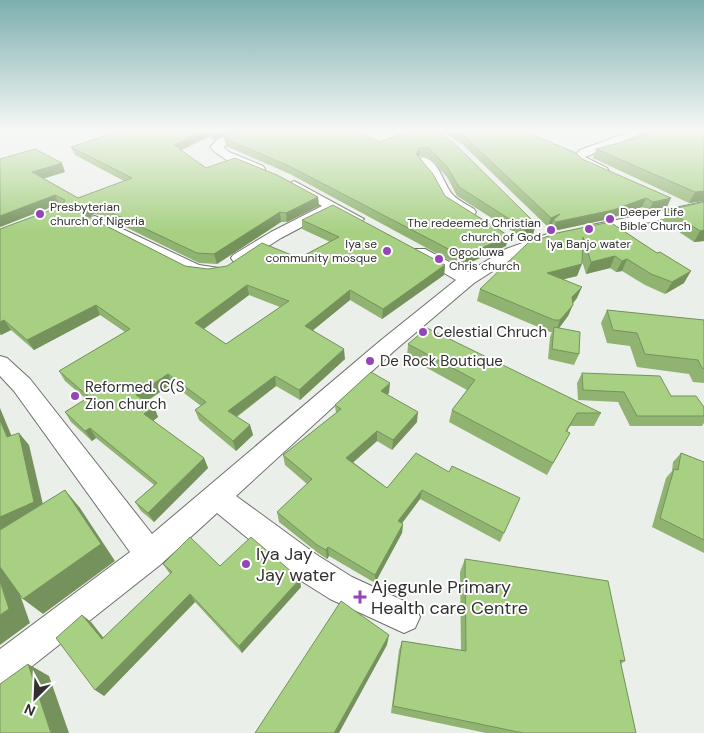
<svg xmlns="http://www.w3.org/2000/svg" width="704" height="733" font-family="'DM Sans',sans-serif">
<rect width="100%" height="100%" fill="#ebefe9"/>
<g fill="none" stroke-linecap="round" stroke-linejoin="round">
<defs>
<g id="minor">
<path d="M243 129H258L223 147 229 152 263 166 265 169 263 172C251 175 218 157 210 147L217 140Z"/>
<path d="M638 129H653L585 157 607 168 609 171 607 174C595 177 579 166 572 157L580 150Z"/>
<path d="M423 157C440 161 443 184 453 195 459 201 468 205 474 209L476 212 474 215H464L442 200 434 182 417 161Z"/>
<path d="M294 181 364 219 357 223 332 211 281 238 245 261H233L231 258 233 255 271 232 322 206 289 188 287 185Z"/>
<path d="M704 202V210L587 236 579 231 587 226Z"/>
<path d="M95 216 199 265 219 268 222 272 219 276C190 283 118 238 90 223L88 220 90 217Z"/>
<path d="M550 233 558 238 556 241 518 255 474 283 394 351 236 496 317 555 352 577 415 606 420 617 415 628 404 633 330 599 295 577 217 513 160 565 12 682 0 687V649L130 552 14 391 0 376V356L7 358 30 379 152 534 380 341 456 280 413 255 411 252 413 249H425L468 272 506 249Z"/>
</g>
</defs>
<use href="#minor" stroke="#6d706b" stroke-width="2"/>
<use href="#minor" fill="#fff" fill-rule="evenodd"/>
</g>
<g fill="#90b371" fill-rule="evenodd">
<path d="M109 129H238L214 140 208 137 181 150 206 168 318 197 319 206 287 222H281L217 264 199 263 101 215 94 214 89 217 185 266 208 269 299 258 330 242 302 229V220L445 265 444 275 382 319 350 300 313 330 345 359 300 400 276 386 237 417 250 425 253 435 236 451 199 420 195 410 201 406 172 384 146 402 154 407 158 417 153 421 204 458 208 468 154 522 141 511 135 502 154 485 96 438 92 441 71 422 65 412 86 399 65 381 59 371 125 332 100 315 34 350 11 330 1 335 0 334V229L62 206 59 204 0 227V159L65 172 43 178 78 198 124 181 75 155 71 147 119 131ZM249 295 280 307 226 344 204 329Z"/>
<path d="M416 129 536 224 533 234 523 238 457 196 447 177 428 157 419 156 445 196 506 246 465 265 461 263 458 265 290 174 226 146 224 138 380 142Z"/>
<path d="M439 129H519L582 159 667 207 649 211 642 207 609 219 553 231 551 229 552 225 548 227 462 144Z"/>
<path d="M704 129V201L689 203 593 158 596 149 637 138 639 134Z"/>
<path d="M704 202V241L694 242 663 221 668 210Z"/>
<path d="M610 222 684 283 665 294 645 285 622 271 616 272 610 268 586 274 582 261 577 276 564 279 577 298 573 303 568 316 559 328 579 354 574 365 548 359 550 337 552 332H550L477 301 480 289Z"/>
<path d="M607 310 704 320V383L693 382 689 374 637 367 630 346 607 343 601 323Z"/>
<path d="M408 344 601 413 594 426H570L567 432 570 433 547 475 449 422 452 410 467 390 407 357Z"/>
<path d="M582 373 671 396 704 407V423L702 426H630L618 402 578 400 577 383Z"/>
<path d="M389 393 387 394 417 422 392 450 377 441 353 462 387 488 416 453 504 533 500 542 420 499 402 523 403 524 402 533 375 583 329 556 327 559 318 553 279 522 277 512 307 484 285 465 283 455 336 413 335 405Z"/>
<path d="M681 453 704 462V553L652 527 666 478 672 471 673 462Z"/>
<path d="M465 559 625 661 621 664 636 733H486L391 713 399 650 402 641 461 650 460 572Z"/>
<path d="M163 564 220 566 301 587 242 653 195 602 104 696 82 615 91 622 103 638 170 574Z"/>
</g>
<g fill="#75925c">
<path d="M206 129 208 137 176 153 174 145Z"/>
<path d="M220 129H238L214 140 213 132Z"/>
<path d="M420 148 419 156 416 162V154Z"/>
<path d="M62 163 65 172 36 181 32 172Z"/>
<path d="M704 191V201L689 203 695 192Z"/>
<path d="M55 195 59 204 0 227V216Z"/>
<path d="M318 197 319 206 287 222 286 213Z"/>
<path d="M646 198 642 207 609 219 553 231 556 222 553 220 552 225 548 227 551 218 560 214Z"/>
<path d="M671 198 667 207 649 211 653 202Z"/>
<path d="M90 205 94 214 87 218 83 209Z"/>
<path d="M280 212 281 222 217 264 214 254Z"/>
<path d="M536 224 533 234 523 238 525 229Z"/>
<path d="M704 230V241L694 242 700 231Z"/>
<path d="M509 236 506 246 465 265 466 255Z"/>
<path d="M463 253 461 263 458 265 460 255Z"/>
<path d="M615 256 610 268 586 274 591 262Z"/>
<path d="M627 259 622 271 616 272 622 261Z"/>
<path d="M582 264 577 276 544 284 547 273Z"/>
<path d="M445 265 444 275 382 319 383 309Z"/>
<path d="M691 271 684 283 665 294 672 282Z"/>
<path d="M247 285 249 295 198 333 195 323Z"/>
<path d="M582 287 577 298 568 309 572 297Z"/>
<path d="M350 290V300L306 336 305 326Z"/>
<path d="M96 305 100 315 34 350 27 340Z"/>
<path d="M573 305 568 316 556 332 560 320Z"/>
<path d="M4 320 11 330 1 335 0 333V322Z"/>
<path d="M344 349 345 359 300 400 299 390Z"/>
<path d="M168 374 172 384 140 405 136 395Z"/>
<path d="M275 376 276 386 230 421 228 411Z"/>
<path d="M390 383 389 393 381 401V391Z"/>
<path d="M154 407 158 417 149 424 144 414Z"/>
<path d="M0 408 17 449 7 437 0 420Z"/>
<path d="M418 412 417 422 392 450 393 440Z"/>
<path d="M577 413 570 426 559 443 566 431Z"/>
<path d="M250 425 253 435 236 451 233 441Z"/>
<path d="M90 428 96 438 92 441 85 431Z"/>
<path d="M377 431V441L347 468 346 458Z"/>
<path d="M19 433 29 445 45 513 0 534V517Z"/>
<path d="M204 458 208 468 154 522 148 513Z"/>
<path d="M65 490 80 508 115 561 43 614 23 599Z"/>
<path d="M422 490 420 499 397 530 398 521Z"/>
<path d="M403 524 402 533 375 583V575Z"/>
<path d="M328 547 329 556 327 559 326 550Z"/>
<path d="M0 562 12 572 30 623 0 645Z"/>
<path d="M300 579 301 587 242 653 239 646Z"/>
<path d="M190 594 195 602 104 696 95 690Z"/>
<path d="M82 615 91 622 110 646 102 639Z"/>
<path d="M389 635 387 645 339 733H334Z"/>
<path d="M28 664 49 676 69 733H51Z"/>
</g>
<g fill="#a7d083" stroke="#75925c" fill-rule="evenodd">
<path d="M126 129H206L174 145 206 168 235 158 277 175 318 197 286 213 280 212 214 254 197 253 97 206 90 205 83 209 85 215 185 266 208 269 227 266 262 243 299 258 339 237 302 220 333 205 445 265 383 309 350 290 305 326 344 349 299 390 275 376 228 411 250 425 233 441 195 410 206 402 168 374 136 395 154 407 144 414 204 458 148 513 135 502 157 483 90 428 85 431 65 412 89 397 59 371 130 329 96 305 27 340 4 320 0 322V229L62 206 65 200 55 195 0 216V159L35 149 62 163 32 172 78 198 132 178 71 147ZM247 285 289 301 226 344 195 323Z"/>
<path d="M206 129H220L213 132Z"/>
<path d="M244 129H351L380 142 416 129H434L453 142 536 224 525 229 459 187 448 168 429 148H420L416 154 433 174 445 196 509 236 466 255 463 253 460 255 289 166 224 138Z"/>
<path d="M453 129H519L576 153 582 159 671 198 653 202 646 198 613 210 556 222 553 220 560 214 551 218 464 136Z"/>
<path d="M650 129H704V191L695 192 596 149 645 136 639 134Z"/>
<path d="M704 202V230L700 231 668 210Z"/>
<path d="M610 222 657 253 660 252 691 271 672 282 651 274 627 259 622 261 615 256 591 262 583 237 582 264 547 273 582 287 572 297 573 305 560 320H554L480 289 528 243 557 233Z"/>
<path d="M607 310 704 320V369L702 368 698 360 645 354 637 333 613 330Z"/>
<path d="M554 327 580 332 579 354 552 349Z"/>
<path d="M427 328 601 413H577L566 431 570 433 553 463 452 410 475 380 408 344Z"/>
<path d="M371 372 390 383 381 391 418 412 393 440 377 431 346 458 387 488 416 453 449 472 452 466 520 498 504 533 422 490 398 521 403 524 375 575 328 547 326 550 317 545 277 512 312 479 283 455 341 409 335 405Z"/>
<path d="M582 373 660 376 671 396H696L704 407V416H637L624 392 583 390Z"/>
<path d="M0 420 7 437 19 433 34 502 0 517Z"/>
<path d="M681 453 704 462V540L660 518 674 469 678 470Z"/>
<path d="M65 490 101 544 23 599 0 567V530Z"/>
<path d="M190 537 220 566 251 537 300 579 239 646 190 594 95 690 56 638 82 615 102 639 172 572 163 564Z"/>
<path d="M465 559 608 581 625 661 620 660 636 733H523L393 706 402 641 466 651Z"/>
<path d="M0 581 9 609 0 615Z"/>
<path d="M341 601 389 635 334 733H255Z"/>
<path d="M28 664 51 733H0V684Z"/>
</g>
<linearGradient id="sky" x2="0" y2="1"><stop stop-color="#7daeae"/><stop offset="0.56" stop-color="#f6f8f5"/><stop offset="1" stop-color="#f6f8f5" stop-opacity="0"/></linearGradient>
<rect width="704" height="232" fill="url(#sky)"/>
<g fill="#9546b6" stroke="#fff" stroke-width="2">
<circle cx="40" cy="214" r="5"/>
<circle cx="610" cy="219" r="5"/>
<circle cx="589" cy="229" r="5"/>
<circle cx="551" cy="230" r="5"/>
<circle cx="387" cy="251" r="5"/>
<circle cx="439" cy="259" r="5"/>
<circle cx="423" cy="332" r="5"/>
<circle cx="370" cy="361" r="5"/>
<circle cx="75" cy="396" r="5"/>
<circle cx="246" cy="564" r="5"/>
<path d="M357.5 589.5h5v5h5v5h-5v5h-5v-5h-5v-5h5z"/>
</g>
<g text-anchor="middle" stroke-width="4" stroke-linejoin="round" paint-order="stroke">
<g font-size="12" fill="#30312f" stroke="#fff" text-anchor="start">
<text x="50" y="211">Presbyterian<tspan x="50" dy="14">church of Nigeria</tspan></text>
<text x="620" y="216">Deeper Life<tspan x="620" dy="14">Bible Church</tspan></text>
<text x="541" y="227" text-anchor="end">The redeemed Christian<tspan x="541" dy="14">church of God</tspan></text>
<text x="377" y="248" text-anchor="end">Iya se<tspan x="377" dy="14">community mosque</tspan></text>
<text x="589" y="248" text-anchor="middle">Iya Banjo water</text>
<text x="449" y="256">Ogooluwa<tspan x="449" dy="14">Chris church</tspan></text>
</g>
<g font-size="15" fill="#30312f" stroke="#fff" text-anchor="start">
<text x="433" y="337">Celestial Chruch</text>
<text x="380" y="366">De Rock Boutique</text>
<text x="85" y="392">Reformed. C(S<tspan x="85" dy="17">Zion church</tspan></text>
</g>
<g font-size="18" fill="#30312f" stroke="#fff" text-anchor="start">
<text x="256" y="560">Iya Jay<tspan x="256" dy="21">Jay water</tspan></text>
<text x="371" y="593">Ajegunle Primary<tspan x="371" dy="21">Health care Centre</tspan></text>
</g>
</g>
<g transform="translate(35 698) rotate(204)" stroke="#ffffff" stroke-width="4" paint-order="stroke">
<path d="M0-4L9 19L0 12L-9 19Z" fill="#30312f"/>
<text y="-8" font-size="14" font-weight="bold" text-anchor="middle" fill="#30312f">N</text>
</g>
</svg>
